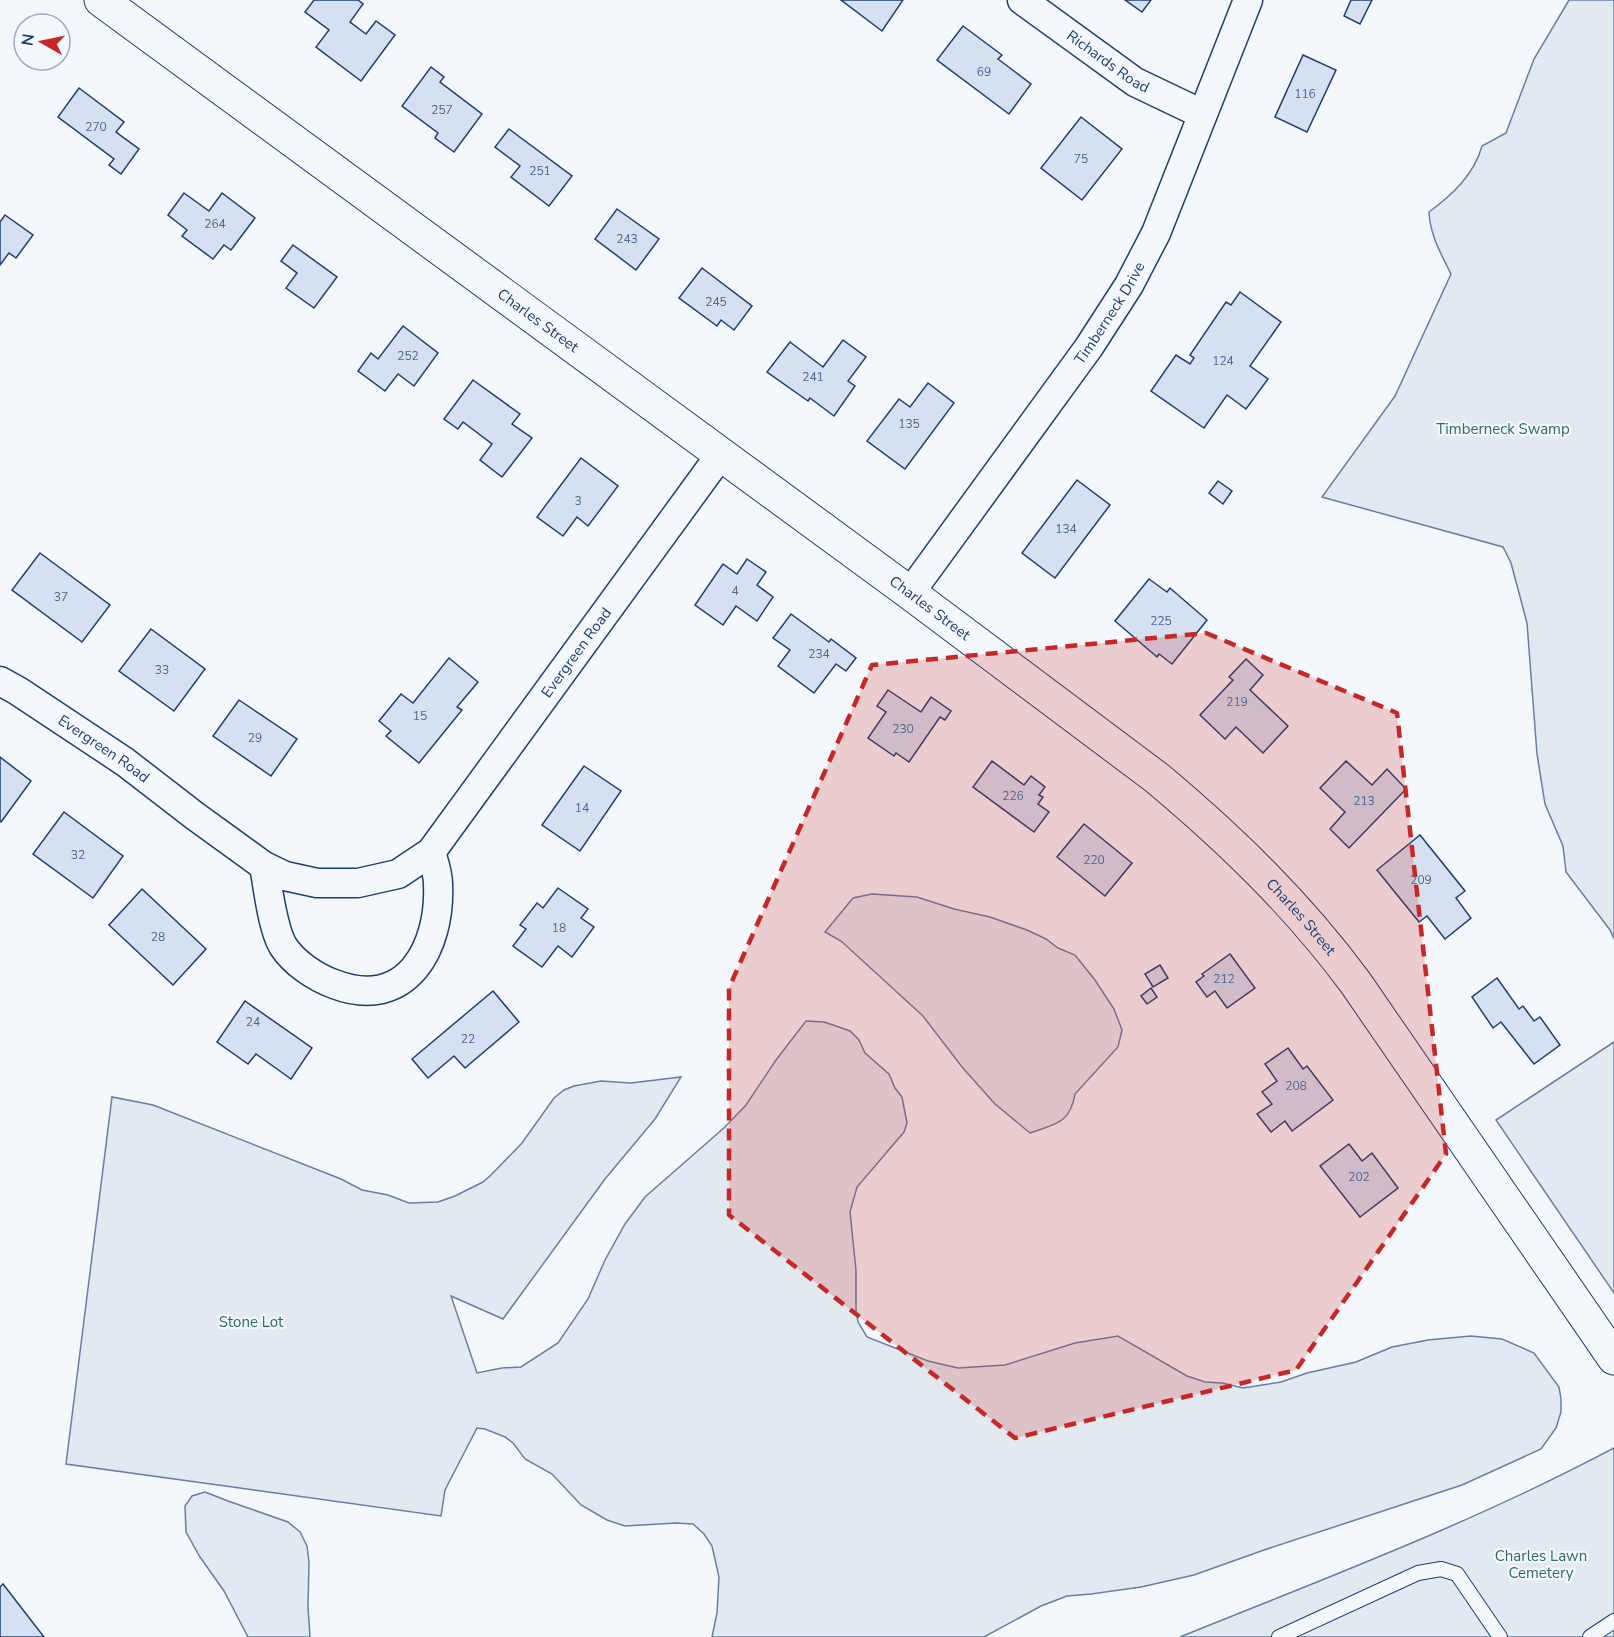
<svg xmlns="http://www.w3.org/2000/svg" width="1614" height="1637" font-family="'Nunito Sans',sans-serif">
<rect width="100%" height="100%" fill="#f4f7fb"/>
<g fill="#e3e9f0" stroke="#687fa3" stroke-width="1.5">
<path d="M1569 0H1614V939L1610 930 1566 872 1563 846 1545 804 1537 754 1527 623 1511 563 1503 547 1322 497 1395 396 1451 274C1441 254 1430 235 1429 212 1452 195 1474 175 1482 146L1506 133 1534 59Z"/>
<path d="M872 894 917 897 954 909 990 917 1027 930 1046 939 1058 948 1075 955 1095 980 1114 1009 1122 1030 1118 1047 1075 1094C1070 1124 1055 1124 1030 1133L995 1104 962 1067 923 1016 841 941 825 932 853 898Z"/>
<path d="M806 1021 824 1022 836 1026 850 1031 859 1040 865 1053 889 1074 895 1088 902 1097 907 1123 904 1132 857 1187 850 1212 856 1270V1310L858 1322 867 1337 928 1361 958 1368 1005 1365 1075 1343 1118 1336 1187 1376 1205 1382 1222 1383 1243 1388 1281 1382 1307 1373 1356 1362 1392 1347 1428 1340 1471 1336 1502 1339 1534 1353 1559 1387 1561 1399V1412L1556 1428 1541 1449 1462 1485 1264 1550 1194 1575 1141 1587 1091 1594 1067 1596 1041 1606 984 1637H712L717 1613 719 1577 712 1546 704 1534 693 1524 676 1523 625 1526 607 1520 581 1505 552 1474 525 1459 513 1443 505 1437 485 1429 477 1428 445 1490 441 1516 66 1464 112 1097 153 1105 341 1179 362 1190 388 1195 409 1203 438 1202 455 1196 483 1182 492 1174 522 1143 554 1098 564 1090 574 1086 601 1081 631 1083 681 1077 655 1119 605 1179 503 1319 451 1296 477 1373 502 1368 521 1367 558 1343 588 1299 605 1260 625 1224 645 1197 725 1127 746 1105 776 1060Z"/>
<path d="M1614 1042V1293L1496 1120Z"/>
<path d="M1614 1448V1637H1180C1326 1578 1475 1522 1614 1448Z"/>
<path d="M205 1492 228 1501 288 1522 300 1532 307 1546 309 1562 308 1607 310 1637H248L224 1591 200 1557 186 1532 185 1506 192 1496Z"/>
</g>
<g fill="#d5e0f0" stroke="#1d3f73" stroke-width="1.5">
<path d="M314 0H358L363 4 350 22 366 34 376 21 395 35 361 81 316 47 329 30 305 12Z"/>
<path d="M841 0H903L882 31Z"/>
<path d="M1125 0H1151L1142 12Z"/>
<path d="M1351 0H1372L1360 24 1344 16Z"/>
<path d="M963 26 1002 55 998 59 1031 84 1009 114 937 60Z"/>
<path d="M1303 55 1336 70 1307 132 1275 117Z"/>
<path d="M431 67 444 77 440 82 482 114 454 152 435 138 438 133 402 106Z"/>
<path d="M79 88 124 122 116 132 139 149 121 174 109 165 114 159 58 117Z"/>
<path d="M1081 117 1122 149 1082 200 1041 168Z"/>
<path d="M509 129 572 176 549 206 511 177 520 166 495 147Z"/>
<path d="M184 193 209 211 222 193 255 218 231 250 224 245 213 259 182 236 187 230 168 215Z"/>
<path d="M617 209 659 239 636 270 595 239Z"/>
<path d="M5 215 33 235 16 258 9 253 0 265V222Z"/>
<path d="M293 245 337 277 314 308 286 288 297 273 281 261Z"/>
<path d="M702 268 752 306 734 330 721 320 717 326 679 298Z"/>
<path d="M1240 292 1281 322 1250 366 1268 379 1246 409 1227 395 1204 428 1151 391 1176 355 1190 364 1194 358 1190 355 1226 302 1231 305Z"/>
<path d="M403 326 438 353 414 386 398 374 385 391 358 371 371 353 378 359Z"/>
<path d="M843 340 866 357 848 381 855 386 834 416 810 398 808 401 767 372 790 342 823 367Z"/>
<path d="M473 380 520 414 512 424 532 438 502 477 480 460 492 444 463 422 458 429 444 419Z"/>
<path d="M928 383 954 403 905 469 867 441 899 399 910 407Z"/>
<path d="M581 458 618 486 588 526 577 517 563 536 537 517Z"/>
<path d="M1077 480 1110 505 1055 578 1022 553Z"/>
<path d="M1218 481 1232 491 1223 504 1209 493Z"/>
<path d="M40 553 110 605 82 642 12 590Z"/>
<path d="M747 559 766 572 757 585 773 597 757 621 736 606 723 625 695 605 723 564 737 574Z"/>
<path d="M1149 579 1167 592 1170 588 1207 620 1172 664 1159 654 1157 657 1115 621Z"/>
<path d="M791 614 829 642 831 639 856 658 846 671 836 664 814 693 778 666 790 650 773 638Z"/>
<path d="M151 629 205 669 174 711 119 671Z"/>
<path d="M449 658 478 682 457 707 462 710 419 763 386 736 391 731 379 721 401 694 413 703Z"/>
<path d="M1246 659 1263 675 1250 690 1288 726 1263 753 1236 727 1225 739 1200 715 1233 680 1229 677Z"/>
<path d="M888 690 921 712 931 697 951 711 945 720 940 717 909 762 896 753 894 756 868 738 886 712 877 706Z"/>
<path d="M239 700 297 739 271 776 213 736Z"/>
<path d="M0 757 31 781 1 822 0 821Z"/>
<path d="M992 761 1024 785 1031 776 1045 787 1039 795 1043 797 1038 804 1049 812 1034 832 973 787Z"/>
<path d="M1346 761 1372 785 1387 769 1406 789 1349 848 1330 829 1345 812 1320 788Z"/>
<path d="M584 766 621 791 580 851 542 825Z"/>
<path d="M64 812 123 856 93 898 33 854Z"/>
<path d="M1084 824 1132 863 1105 896 1057 857Z"/>
<path d="M1420 835 1465 891 1456 898 1471 918 1445 939 1427 916 1419 922 1377 870Z"/>
<path d="M558 888 588 909 581 918 594 927 572 957 558 946 542 967 513 946 526 929 520 925 537 903 543 908Z"/>
<path d="M142 889 206 949 173 985 109 925Z"/>
<path d="M1230 954 1255 988 1227 1008 1215 991 1207 997 1196 982 1204 976 1202 974Z"/>
<path d="M1160 965 1168 978 1153 987 1145 974Z"/>
<path d="M1497 978 1519 1009 1523 1006 1534 1021 1540 1017 1560 1045 1534 1064 1501 1022 1493 1028 1472 997Z"/>
<path d="M1151 988 1157 997 1147 1004 1141 996Z"/>
<path d="M493 991 519 1022 465 1068 454 1056 428 1078 412 1059Z"/>
<path d="M245 1001 312 1048 291 1079 256 1054 248 1064 217 1042Z"/>
<path d="M1288 1048 1303 1069 1307 1066 1333 1100 1292 1131 1285 1121 1271 1132 1257 1114 1272 1104 1262 1092 1277 1081 1265 1064Z"/>
<path d="M1349 1144 1362 1161 1372 1153 1398 1188 1360 1217 1320 1166Z"/>
<path d="M3 1584 44 1637H0V1587Z"/>
</g>
<g fill="none" stroke-linecap="round" stroke-linejoin="round">
<defs>
<g id="lane">
<path d="M1279 1637 1418 1573 1441 1569 1457 1574 1500 1637"/>
<path d="M1590 1637 1614 1621"/>
</g>
<g id="street">
<path id="s1" d="M1022 0 1135 82 1202 114"/>
<path id="s2" d="M910 593 1089 347 1129 285 1156 233 1248 0"/>
<path id="s3" d="M0 681 18 691 125 762 195 816 264 866 285 876 317 883H358L398 874 431 852 721 454"/>
<path d="M264 866C268 887 272 927 283 946 294 963 315 977 334 984 407 1012 441 947 438 884 438 873 434 862 431 852"/>
</g>
<g id="secondary">
<path id="s4" d="M101 0 910 593 1157 778C1232 841 1297 904 1355 982L1614 1358"/>
</g>
</defs>
<use href="#lane" stroke="#1d3f73" stroke-width="16"/>
<use href="#street" stroke="#1d3f73" stroke-width="31"/>
<use href="#secondary" stroke="#1d3f73" stroke-width="35"/>
<use href="#lane" stroke="#f4f7fb" stroke-width="14"/>
<use href="#street" stroke="#f4f7fb" stroke-width="28"/>
<use href="#secondary" stroke="#f4f7fb" stroke-width="33"/>
</g>
<path fill="#c62828" fill-opacity="0.2" stroke="#c62828" stroke-width="4.5" stroke-dasharray="12 8" stroke-linejoin="round" d="M1206 633 1397 713 1446 1154 1296 1370 1015 1438 729 1215V988L872 665Z"/>
<g text-anchor="middle" stroke-width="4.5" stroke-linejoin="round" paint-order="stroke">
<g font-size="12" fill="#4b6792">
<text x="984" y="76">69</text>
<text x="1305" y="98">116</text>
<text x="442" y="114">257</text>
<text x="96" y="131">270</text>
<text x="1081" y="163">75</text>
<text x="540" y="175">251</text>
<text x="215" y="228">264</text>
<text x="627" y="243">243</text>
<text x="716" y="306">245</text>
<text x="408" y="360">252</text>
<text x="1223" y="365">124</text>
<text x="813" y="381">241</text>
<text x="909" y="428">135</text>
<text x="578" y="505">3</text>
<text x="1066" y="533">134</text>
<text x="735" y="595">4</text>
<text x="61" y="601">37</text>
<text x="1161" y="625">225</text>
<text x="819" y="658">234</text>
<text x="162" y="674">33</text>
<text x="1237" y="706">219</text>
<text x="420" y="720">15</text>
<text x="903" y="733">230</text>
<text x="255" y="742">29</text>
<text x="1013" y="800">226</text>
<text x="1364" y="805">213</text>
<text x="582" y="812">14</text>
<text x="78" y="859">32</text>
<text x="1094" y="864">220</text>
<text x="1421" y="884">209</text>
<text x="559" y="932">18</text>
<text x="158" y="941">28</text>
<text x="1224" y="983">212</text>
<text x="253" y="1026">24</text>
<text x="468" y="1043">22</text>
<text x="1296" y="1090">208</text>
<text x="1359" y="1181">202</text>
</g>
<g font-size="15" fill="#1d3f73" stroke="#f4f7fb">
<text dy="5" stroke="none"><textPath href="#s1" startOffset="106">Richards Road</textPath></text>
<text dy="5" stroke="none"><textPath href="#s2" startOffset="344">Timberneck Drive</textPath></text>
<text dy="5" stroke="none"><textPath href="#s4" startOffset="542">Charles Street</textPath></text>
<text dy="5" stroke="none"><textPath href="#s4" startOffset="1028">Charles Street</textPath></text>
<text dy="5" stroke="none"><textPath href="#s3" startOffset="747">Evergreen Road</textPath></text>
<text dy="5" stroke="none"><textPath href="#s3" startOffset="124">Evergreen Road</textPath></text>
<text dy="5" stroke="none"><textPath href="#s4" startOffset="1512">Charles Street</textPath></text>
</g>
<g font-size="15" fill="#2c6c60" stroke="#f4f7fb">
<text x="1503" y="434">Timberneck Swamp</text>
<text x="251" y="1327">Stone Lot</text>
<text x="1541" y="1561">Charles Lawn<tspan x="1541" dy="17">Cemetery</tspan></text>
</g>
</g>
<g transform="translate(42 42) rotate(279)"><circle r="28" fill="#f4f7fb" stroke="#9eadc5" stroke-width="1.5"/>
<path d="M0-4.5L10 22L0 15L-10 22Z" fill="#c62828"/>
<text y="-9" font-size="16" font-weight="bold" text-anchor="middle" fill="#1d3f73">N</text>
</g>
</svg>
